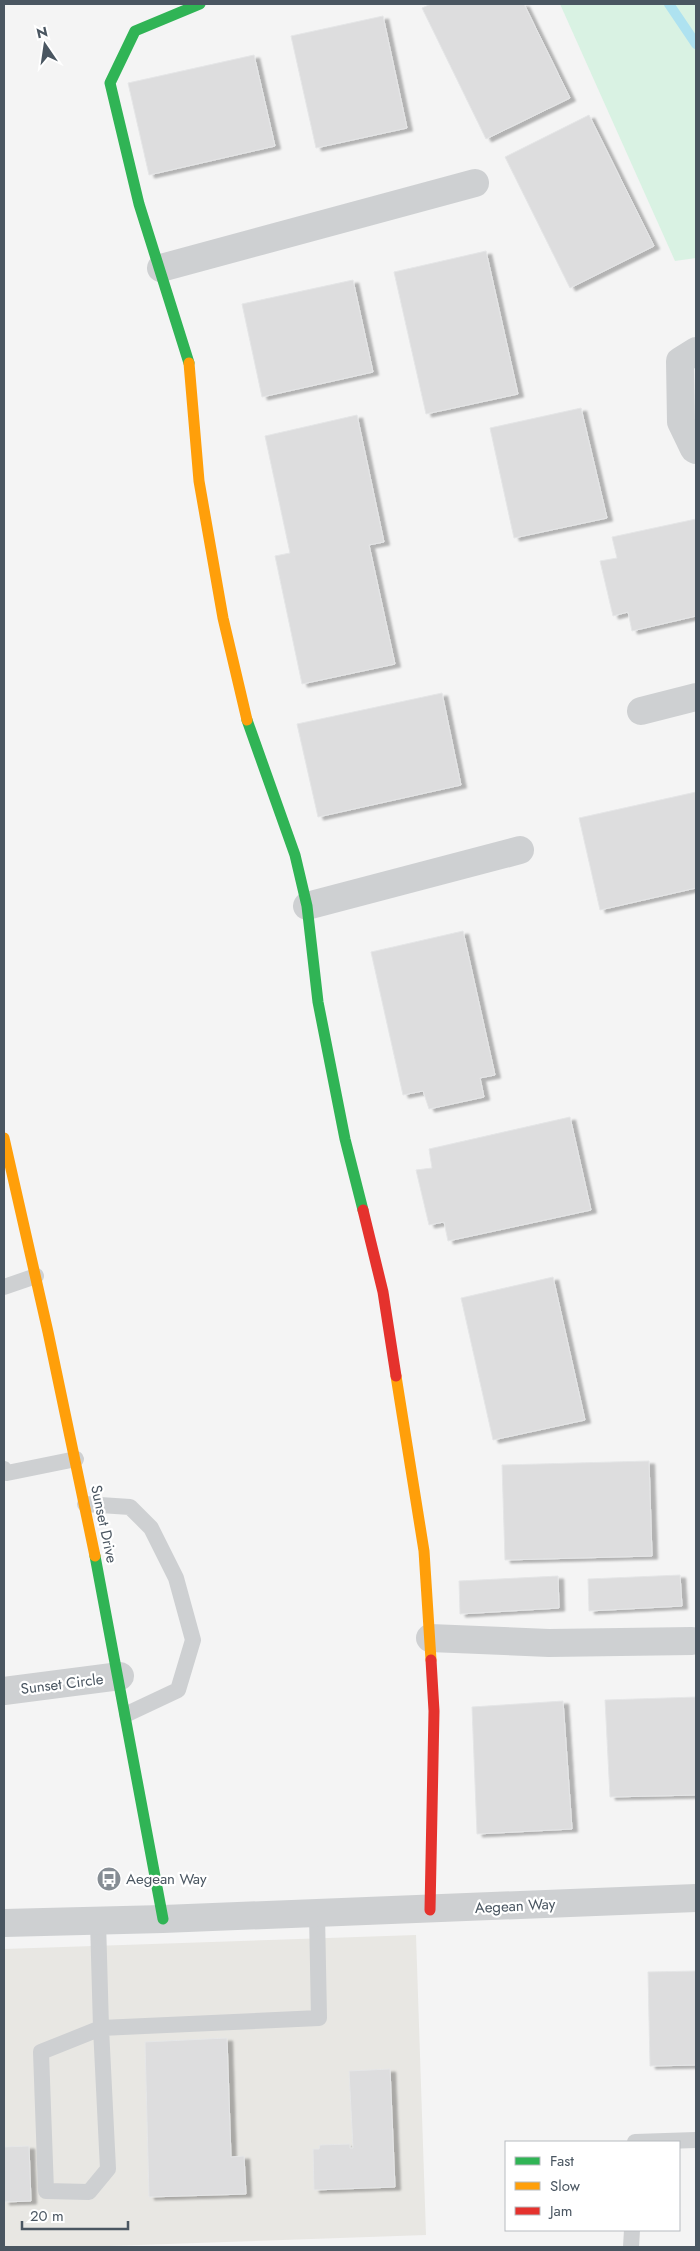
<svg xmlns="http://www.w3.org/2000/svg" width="700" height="2251" font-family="Jost,sans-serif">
<defs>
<filter id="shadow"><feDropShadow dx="5.5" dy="3" stdDeviation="1" flood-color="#0004"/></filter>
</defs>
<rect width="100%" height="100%" fill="#f4f4f4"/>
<path fill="#e8e7e3" d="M416 1935 426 2235 80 2247H4V1949Z"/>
<path fill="#d9f2e3" d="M560 4H696V258L675 261Z"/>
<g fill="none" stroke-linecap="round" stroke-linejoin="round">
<path stroke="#aee2f0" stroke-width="10" d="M669 4 696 44"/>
</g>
<g fill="#ddddde" stroke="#e5e6e7" filter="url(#shadow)">
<path d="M431 4H524L570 98 486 139 422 8Z"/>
<path d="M383 16 407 128 316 148 291 36Z"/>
<path d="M254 55 275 146 149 175 128 83Z"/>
<path d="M589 115 654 246 570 288 505 157Z"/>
<path d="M486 251 518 394 426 414 394 272Z"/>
<path d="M353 280 373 372 262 397 242 304Z"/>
<path d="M581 408 607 518 514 538 490 428Z"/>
<path d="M357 415 384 542 369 545 395 664 302 684 275 556 290 553 265 436Z"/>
<path d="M696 519V616L632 631 628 612 613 616 600 561 617 558 612 537Z"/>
<path d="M442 693 461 785 318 817 297 724Z"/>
<path d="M696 792V888L600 910 579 818Z"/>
<path d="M463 931 495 1075 480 1078 484 1097 429 1109 423 1091 403 1095 371 952Z"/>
<path d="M570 1117 591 1210 448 1241 444 1222 429 1225 416 1170 432 1168 429 1149Z"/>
<path d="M553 1277 585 1420 493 1440 461 1298Z"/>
<path d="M649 1461 652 1556 505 1560 502 1465Z"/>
<path d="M680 1575 682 1606 589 1611 588 1579Z"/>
<path d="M558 1576 559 1608 460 1614 459 1581Z"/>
<path d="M696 1697V1795L610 1797 605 1700Z"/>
<path d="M563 1701 572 1829 477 1834 472 1707Z"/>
<path d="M696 1971V2065L650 2066 648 1972Z"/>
<path d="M227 2038 231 2157 244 2156 246 2194 149 2197 145 2042Z"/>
<path d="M390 2069 395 2187 314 2190 313 2149H319L320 2145 350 2144V2148H353L349 2071Z"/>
<path d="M29 2146 31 2201 4 2202V2147Z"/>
</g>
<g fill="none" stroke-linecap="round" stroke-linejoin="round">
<g stroke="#ced0d2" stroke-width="16">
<path d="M4 1287 36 1276"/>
<path d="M4 1469 7 1473 76 1459"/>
<path d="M85 1504 130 1507 151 1528 176 1578 193 1640 178 1690 127 1714"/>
<path d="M98 1921 101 2028 41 2052 46 2191 89 2192 108 2169 101 2028 319 2018 317 1914"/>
<path d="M635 2142 696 2140"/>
<path d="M631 2247 632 2230"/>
</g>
<g stroke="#ced0d2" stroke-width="28">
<path d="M161 268 475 183"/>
<path d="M696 351 680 361 681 422 694 449 696 450"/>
<path d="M641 711 696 697"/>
<path d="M307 906 520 850"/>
<path d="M430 1638 549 1643 692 1641"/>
<path d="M4 1691 120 1676"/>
<path d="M4 1923 163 1919 696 1898"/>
</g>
<g stroke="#30b455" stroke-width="11">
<path d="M189 363 139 204 110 83 135 31 200 4"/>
<path d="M247 720 295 855 307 906 318 1002 345 1139 363 1210"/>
<path d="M95 1556 163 1919"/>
</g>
<g stroke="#ff9f0a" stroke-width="11">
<path d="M189 363 199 481 223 618 247 720"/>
<path d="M4 1138 48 1332 95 1556"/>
<path d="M396 1376 424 1551 431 1660"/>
</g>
<g stroke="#e5322d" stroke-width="11">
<path d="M363 1210 383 1292 396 1376"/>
<path d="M430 1910 434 1711 431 1660"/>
</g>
</g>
<defs>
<symbol id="bus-disc" viewBox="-11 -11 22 22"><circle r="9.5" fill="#868d94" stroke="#fff"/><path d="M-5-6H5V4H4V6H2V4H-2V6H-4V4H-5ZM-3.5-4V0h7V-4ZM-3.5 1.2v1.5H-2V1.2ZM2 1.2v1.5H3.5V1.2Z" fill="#fff"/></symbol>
</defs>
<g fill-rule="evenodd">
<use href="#bus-disc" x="95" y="1865" width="28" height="28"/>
</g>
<g text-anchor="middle" stroke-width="4.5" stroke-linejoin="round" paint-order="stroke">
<g font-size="15" fill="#4a5661" stroke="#fff">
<text transform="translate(104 1524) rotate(78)" y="5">Sunset Drive</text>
<text transform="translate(62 1684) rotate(-7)" y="5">Sunset Circle</text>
<text transform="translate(515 1906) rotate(-3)" y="5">Aegean Way</text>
</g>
<g font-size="15" fill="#4a5661" stroke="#fff" text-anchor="start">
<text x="126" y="1884">Aegean Way</text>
</g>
</g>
<rect width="700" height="2251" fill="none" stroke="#4a5661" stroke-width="10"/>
<rect x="505" y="2141" width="175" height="90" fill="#ffffff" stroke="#b7bbc0"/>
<rect x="515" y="2157" width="25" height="8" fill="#30b455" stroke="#b7bbc0"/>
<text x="550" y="2166" font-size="15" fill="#4a5661">Fast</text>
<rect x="515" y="2182" width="25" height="8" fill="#ff9f0a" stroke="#b7bbc0"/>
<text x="550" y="2191" font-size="15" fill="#4a5661">Slow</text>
<rect x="515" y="2207" width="25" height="8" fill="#e5322d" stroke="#b7bbc0"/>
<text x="550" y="2216" font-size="15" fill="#4a5661">Jam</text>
<g transform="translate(45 45) rotate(347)" stroke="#ffffff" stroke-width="4" paint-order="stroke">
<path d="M0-4L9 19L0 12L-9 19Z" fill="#4a5661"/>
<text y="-8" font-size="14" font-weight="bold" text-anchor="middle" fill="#4a5661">N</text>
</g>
<path d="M22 2221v8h106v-8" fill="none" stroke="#4a5661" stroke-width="2.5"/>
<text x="30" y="2221" font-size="15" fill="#4a5661" stroke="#ffffff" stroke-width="4" paint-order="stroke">20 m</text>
</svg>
